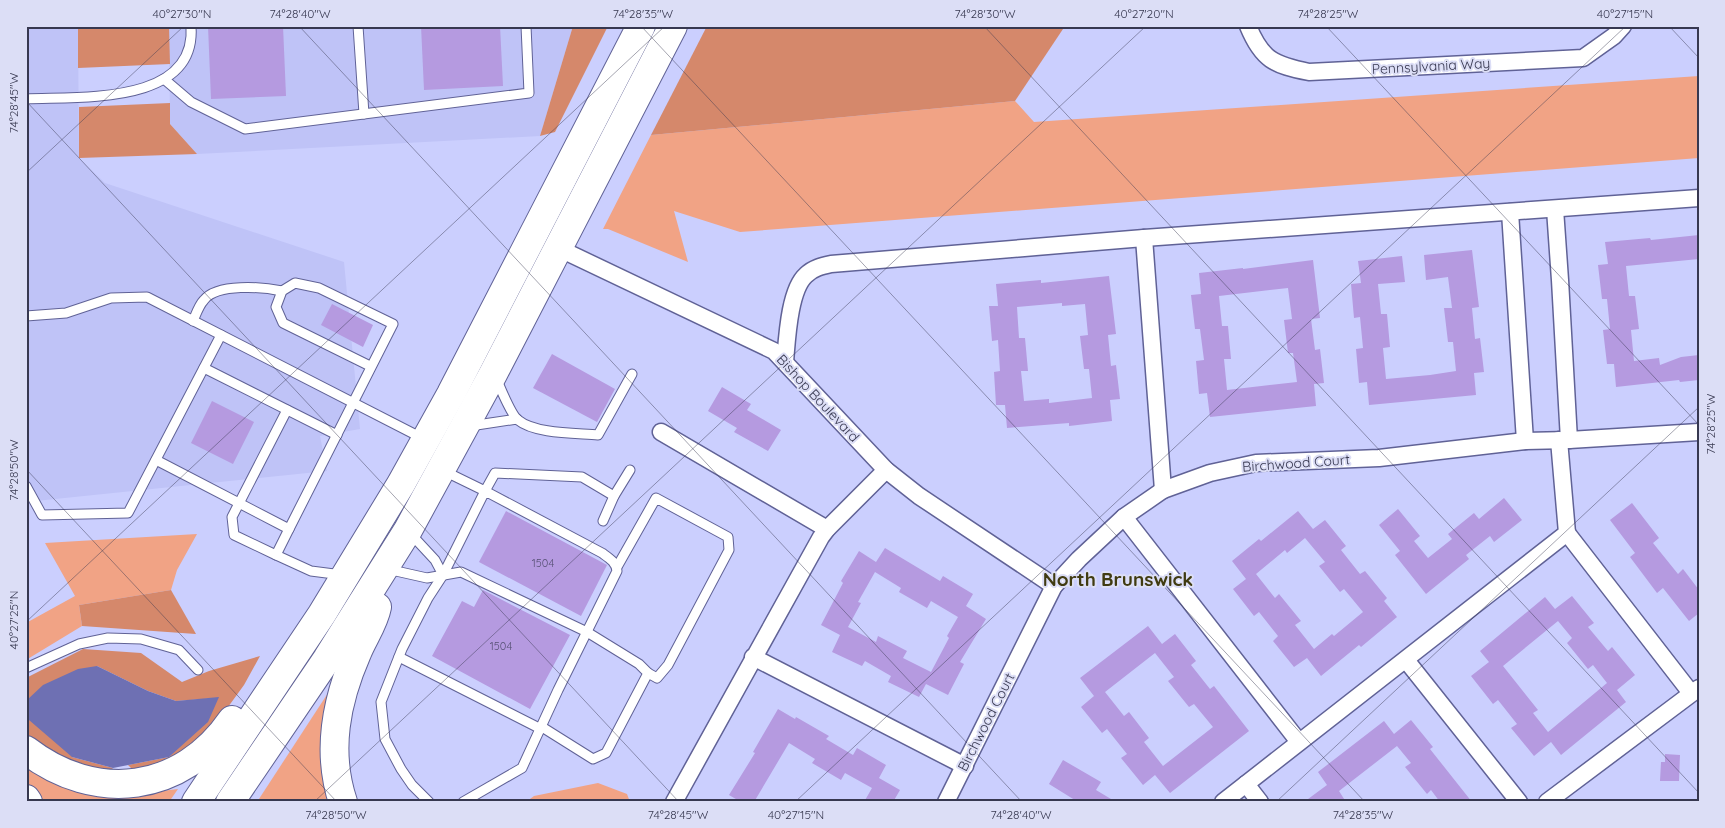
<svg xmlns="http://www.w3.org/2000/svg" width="1725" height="828" font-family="Quicksand,sans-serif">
<rect width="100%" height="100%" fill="#cbcffe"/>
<g fill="#bfc3f7">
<path d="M26 26H78L79 158 105 183 344 262 360 429 320 436 327 471 26 502Z"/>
<path d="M169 26H573L540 136 197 154 170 124Z"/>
</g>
<g fill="#f1a385">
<path d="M1699 76V158L740 232 674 211 688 262 608 229H603L651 135 1015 101 1034 122Z"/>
<path d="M197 534 177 570 171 590 79 605 82 626 26 660V623L75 596 45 543Z"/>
<path d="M328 693 331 802H257Z"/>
<path d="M26 762 122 796 178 789 169 802H36L26 784Z"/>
<path d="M598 783 627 794 630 802H526L534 796Z"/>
</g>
<g fill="#d5886b">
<path d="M78 26H169L170 64 78 68Z"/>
<path d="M573 26H608L555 132 540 136Z"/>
<path d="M707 26H1065L1015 101 651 135Z"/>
<path d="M170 103V124L197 154 79 158V107Z"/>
<path d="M171 590 196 634 82 626 79 605Z"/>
<path d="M83 649 141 653 182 682 209 671 260 656 244 685 207 736 179 760 136 773 128 765 169 757 218 698 176 701 148 691 97 666 72 757 113 768 108 773 70 766 26 740V678Z"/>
</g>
<path fill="#6e70b3" d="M97 666 148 691 176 701 219 697 208 722 169 757 113 768 72 757 29 720 26 701 43 685 78 669Z"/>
<g fill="#b59ae0" fill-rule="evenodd">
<path d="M208 26H283L286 96 211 99Z"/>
<path d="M421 26H500L503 86 424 90Z"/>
<path d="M1699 235V259L1626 266 1629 296H1635L1639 329 1631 330 1634 361 1659 358 1660 365 1681 357 1699 355V380L1680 382 1679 380 1616 387 1614 364H1607L1603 330 1610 329 1607 299H1602L1598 265 1608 264 1605 242 1650 238 1651 240Z"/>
<path d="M1472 250 1479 307 1472 308 1475 339 1480 338 1484 372 1474 373 1476 395 1369 405 1367 382 1359 383 1356 349 1363 348 1360 317 1354 318 1351 284 1361 283 1358 261 1402 256 1405 282 1378 284 1381 314H1387L1390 347 1383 348 1386 379 1430 375 1456 371 1453 342H1448L1444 308H1452L1448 277 1426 280 1424 255Z"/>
<path d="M1313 260 1320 318 1311 319 1315 350 1320 349 1324 383 1314 384 1316 406 1210 417 1207 393 1199 394 1196 361 1204 360 1200 329H1195L1191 295 1201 294 1199 273 1243 268V269ZM1288 288 1292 319 1284 320 1288 353H1293L1297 382 1227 390 1224 359H1231L1228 326H1222L1219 296Z"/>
<path d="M1109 276 1116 334 1108 335 1111 366 1116 365 1120 399 1110 400 1112 421 1069 426V423L1007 428 1005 405H996L994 372 1000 371 998 340 992 341 989 306H998L996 284 1041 280V283ZM1062 303V306L1085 304 1088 335 1080 336 1084 369H1089L1092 398 1049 403V399L1024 401 1021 371H1028L1025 338H1019L1017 307Z"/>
<path d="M332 304 373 325 363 347 321 325Z"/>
<path d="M552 354 615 389 597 422 533 388Z"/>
<path d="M722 387 751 404 747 410 781 430 768 451 734 432 737 428 708 411Z"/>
<path d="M212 401 254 422 233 464 191 443Z"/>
<path d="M1504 498 1522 520 1494 542 1490 536 1466 555 1469 559 1426 594 1395 555 1400 551 1379 525 1398 509 1420 536 1414 541 1428 558 1452 539 1448 534 1474 513 1479 519Z"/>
<path d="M1632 503 1659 538 1653 543 1678 574 1683 569 1699 590V613L1689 621 1663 588 1657 593 1630 557 1635 553 1610 520Z"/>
<path d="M506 511 607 565 581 616 479 562Z"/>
<path d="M1298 511 1313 529 1325 520 1346 546 1341 550 1360 574 1365 571 1387 598 1384 601 1397 617 1361 647 1359 645 1321 676 1307 658 1294 667 1273 641 1278 636 1259 612 1254 616 1233 589 1246 579 1232 561 1259 539 1261 541ZM1305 538 1325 562 1319 566 1340 592 1344 589 1363 612 1334 636 1332 634 1314 649 1295 625 1301 621 1279 594 1275 598 1256 574 1285 550 1287 553Z"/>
<path d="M885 548 940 581 943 576 973 594 966 606 986 619 960 662 964 664 948 695 926 684 919 697 888 682 891 676 865 661 862 666 832 652 840 635 821 625 843 583 841 581 859 551 876 562ZM875 572 901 588 899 592 927 608 931 601 958 617 947 636 949 638 931 672 903 658 907 651 878 636 876 642 848 627 861 603 858 602Z"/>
<path d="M483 590 570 635 530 709 432 656 462 601 474 607Z"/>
<path d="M1572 596 1594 623 1588 627 1608 651 1612 647 1635 675 1617 690 1626 702 1561 755 1551 742 1534 756 1511 728 1517 724 1498 700 1493 704 1471 676 1489 662 1480 651 1545 597 1555 609ZM1558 621 1572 638 1567 643 1588 669 1593 665 1607 683 1548 732 1533 713 1538 710 1503 666Z"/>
<path d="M1148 626 1162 644 1175 634 1196 661 1191 665 1210 689 1214 686 1249 731 1170 793 1155 775 1143 785 1121 758 1127 754 1107 729 1102 733 1081 707 1094 696 1080 678ZM1155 653 1174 677 1168 681 1189 707 1194 704 1213 727 1163 766 1144 742 1149 738 1129 712 1124 716 1105 692Z"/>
<path d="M778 709 795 719 796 717 829 736 826 739 853 755 857 748 886 765 879 778 900 790 893 802H864L872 788 845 773 841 780 812 763 815 759 789 743 754 802H741L729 795 755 753 753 752Z"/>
<path d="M1411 720 1433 747 1430 749 1472 802H1440L1431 790 1427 794 1405 767 1411 763 1397 746 1339 791 1346 802H1304L1327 785 1318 772 1384 721 1394 734Z"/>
<path d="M1665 754 1680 755 1679 781H1660L1661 762H1665Z"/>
<path d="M1063 760 1101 782 1096 790 1116 802H1078L1049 784Z"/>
</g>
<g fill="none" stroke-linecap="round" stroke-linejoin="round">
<defs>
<g id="service">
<path d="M358 26 364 114"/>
<path d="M164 79 191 102 245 129 529 93 526 26"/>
<path d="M26 99C78 96 197 106 191 26"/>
<path d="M26 316 66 313 111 298 147 297 424 439"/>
<path d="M193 321C196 314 199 305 204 300 217 283 263 287 282 291"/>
<path d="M204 368 337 435"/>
<path d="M496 378C500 387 511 415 518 420 535 434 576 433 598 435L632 374"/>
<path d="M287 410 232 517 234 535 276 555 289 529"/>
<path d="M470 426 517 419"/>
<path d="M156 460 289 529 393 324 319 288 295 283 282 291 276 307 283 323 370 366"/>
<path d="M444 471 485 491 495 473 582 477 614 496"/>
<path d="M26 486 42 515 128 513 221 335"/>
<path d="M603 521 614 496 630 470"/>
<path d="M409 532 435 560 443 575"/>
<path d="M276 555 311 571 342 575"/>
<path d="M617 567 656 498 728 537 729 550 668 665 657 678 648 673"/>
<path d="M387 569 427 578 461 572 587 632 639 664 648 673 606 753 593 759 542 727"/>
<path d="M399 657 541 729"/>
<path d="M26 668 79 644 108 638 141 639 179 650 198 670"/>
<path d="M429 802 412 785 401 769 385 739 381 702 402 649 428 598 443 575 485 491 602 553C609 558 616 562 617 571L558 690 522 768 463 802"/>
</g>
<g id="minor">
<path d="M1248 26C1262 60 1274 65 1309 72L1583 58 1614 36 1623 26"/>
<path d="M1555 209 1560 280 1569 440"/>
<path d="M1510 212 1525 441"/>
<path d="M1144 238 1163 490"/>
<path d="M558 248 774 351 886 470 919 496 1054 586"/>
<path d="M785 362C787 340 789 290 806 275 813 268 822 266 831 264L1144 238 1699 198"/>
<path d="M661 432 827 529"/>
<path d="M1124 517 1299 742"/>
<path d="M1567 533 1691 693"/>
<path d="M753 657 965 766"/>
<path d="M1406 660 1519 802"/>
<path d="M1246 784 1260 802"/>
<path d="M674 802 821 537 827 529 886 470"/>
<path d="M946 802 1054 586 1079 559 1124 517 1163 490 1210 473 1256 463 1379 458 1525 441 1569 440 1699 432"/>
<path d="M1223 802 1567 533 1559 440"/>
<path d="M1547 802 1699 688"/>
</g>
<g id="trunk">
<path d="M26 750C96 804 182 793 232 720"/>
<path d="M26 799 28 802"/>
<path d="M196 802 322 614 401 484 451 394 641 26"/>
<path d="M230 802 327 659 408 530 493 374 673 26"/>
<path d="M343 802C326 751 336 701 357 653 363 638 374 623 377 607"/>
</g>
</defs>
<use href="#service" stroke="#606296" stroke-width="11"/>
<use href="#minor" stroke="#606296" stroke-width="19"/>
<use href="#trunk" stroke="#606296" stroke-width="30"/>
<use href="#service" stroke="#fff" stroke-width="9"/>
<use href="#minor" stroke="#fff" stroke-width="16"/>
<use href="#trunk" stroke="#fff" stroke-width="28"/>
</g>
<path fill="none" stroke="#373850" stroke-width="1" stroke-opacity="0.45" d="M299 26 1022 802M641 26 1365 802M984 26 1699 793M1326 26 1699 425M1669 26 1699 58M26 101 679 802M26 173 184 26M26 469 337 802M26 622 665 26M314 802 1146 26M795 802 1626 26M1276 802 1699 407"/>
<g text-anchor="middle" stroke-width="4" stroke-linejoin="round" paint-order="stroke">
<g font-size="11" fill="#565074">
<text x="543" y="567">1504</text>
<text x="501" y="650">1504</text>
</g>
<g font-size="14" fill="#373850" stroke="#dcdef6">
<text transform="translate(1431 66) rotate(-3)" y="5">Pennsylvania Way</text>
<text transform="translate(818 398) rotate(47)" y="5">Bishop Boulevard</text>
<text transform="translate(1296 463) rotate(-4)" y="5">Birchwood Court</text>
<text transform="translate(986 722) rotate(-63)" y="5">Birchwood Court</text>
</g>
<g font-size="19" font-weight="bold" fill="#403b11" stroke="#dcdef6">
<text x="1118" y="586">North Brunswick</text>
</g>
</g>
<rect width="1725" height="828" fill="none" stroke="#dcdef6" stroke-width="55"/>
<rect x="28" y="28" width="1670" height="772" fill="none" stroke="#373850" stroke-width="2"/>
<g font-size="12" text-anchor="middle" fill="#373850">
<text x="182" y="18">40°27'30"N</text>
<text x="300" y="18">74°28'40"W</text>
<text x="643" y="18">74°28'35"W</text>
<text x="985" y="18">74°28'30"W</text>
<text x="1144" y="18">40°27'20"N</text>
<text x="1328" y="18">74°28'25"W</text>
<text x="1625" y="18">40°27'15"N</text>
<text transform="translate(14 103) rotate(-90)" y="4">74°28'45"W</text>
<text transform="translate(1711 424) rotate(-90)" y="4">74°28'25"W</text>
<text transform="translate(14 470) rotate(-90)" y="4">74°28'50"W</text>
<text transform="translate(14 620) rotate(-90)" y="4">40°27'25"N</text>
<text x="336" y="819">74°28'50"W</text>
<text x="678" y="819">74°28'45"W</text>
<text x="796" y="819">40°27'15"N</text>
<text x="1021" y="819">74°28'40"W</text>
<text x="1363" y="819">74°28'35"W</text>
</g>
</svg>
